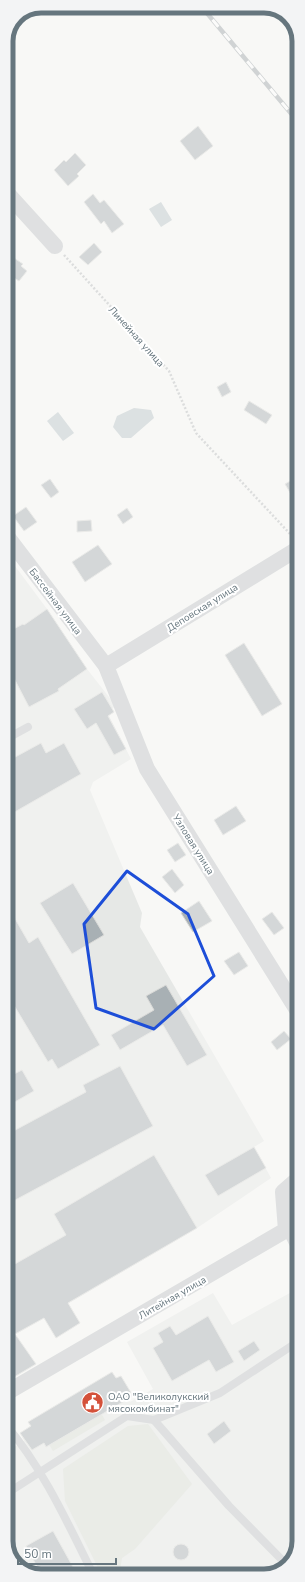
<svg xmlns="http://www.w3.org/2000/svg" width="305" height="1582" font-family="'Nunito Sans',sans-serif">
<rect width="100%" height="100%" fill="#f8f8f6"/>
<g fill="#e6e8e6">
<path d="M6 554 47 609 87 669 116 706 107 712 131 759 93 782 90 790 142 913 140 927 264 1141 254 1147 271 1178 197 1228 6 1340Z"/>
<path d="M299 1288V1541L290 1564 269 1576H37L16 1566 6 1546V1452L24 1441 20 1433 31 1427 28 1422 112 1372 130 1402 153 1389 127 1342 213 1293 232 1325Z"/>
</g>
<g fill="#d9ddd5">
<path d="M99 1410 105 1420 53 1451 47 1441Z"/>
<path d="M148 1424 192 1484 135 1549 122 1558 119 1576H102L65 1501 63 1469 128 1426Z"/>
</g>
<g fill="#bac5c9">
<path d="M161 202 172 220 161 227 149 209Z"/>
<path d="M134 408 151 410 154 418 131 438H122L113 427 117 416Z"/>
<path d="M58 412 74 433 63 441 47 421Z"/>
</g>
<g fill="#a8b0b4" stroke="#dadad8">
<path d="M198 126 213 146 195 160 180 141Z"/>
<path d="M75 153 86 165 77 174 79 176 68 186 54 170 64 160 66 162Z"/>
<path d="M93 194 100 203 104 200 124 224 112 233 104 221 101 224 84 202Z"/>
<path d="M94 243 102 252 88 265 79 257Z"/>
<path d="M14 258 23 264 21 266 27 271 19 281 6 273V268Z"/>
<path d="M226 382 231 392 222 397 217 387Z"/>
<path d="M249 401 272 415 266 424 244 410Z"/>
<path d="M299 476V508L285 484Z"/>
<path d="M50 479 59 492 51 498 41 485Z"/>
<path d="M26 507 37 522 24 531 13 516Z"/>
<path d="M127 508 133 517 123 524 117 515Z"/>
<path d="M91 520 92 531 77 532V521Z"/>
<path d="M98 545 112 564 85 582 72 562Z"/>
<path d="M47 609 87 669 58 689 59 691 29 707 6 663V633L23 624 24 625Z"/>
<path d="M244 643 282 704 262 716 225 655Z"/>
<path d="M102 692 114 712 108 716 126 749 114 755 96 723 87 729 74 709Z"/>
<path d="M41 743 46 753 64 743 81 774 6 817V762Z"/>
<path d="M236 806 246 821 223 835 214 820Z"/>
<path d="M178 843 186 855 175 862 167 850Z"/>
<path d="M172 869 184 885 175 893 162 877Z"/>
<path d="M73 883 104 935 72 954 40 903Z"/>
<path d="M199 901 212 921 193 932 181 913Z"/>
<path d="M6 903 29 943 38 937 100 1045 58 1069 52 1059 48 1062 6 992Z"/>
<path d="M272 912 284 928 274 935 262 919Z"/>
<path d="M239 952 248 966 234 975 224 961Z"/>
<path d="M166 985 207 1055 187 1066 163 1025 120 1050 111 1035 154 1010 146 996Z"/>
<path d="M284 1031 291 1039 277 1050 271 1042Z"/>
<path d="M120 1066 153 1126 6 1205V1135L86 1092 83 1085Z"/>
<path d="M22 1070 34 1091 6 1107V1078Z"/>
<path d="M254 1147 266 1168 218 1196 205 1175Z"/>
<path d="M154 1155 197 1228 68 1303 80 1323 56 1338 44 1318 15 1334 36 1364 9 1380 6 1376V1269L66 1235 54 1214Z"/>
<path d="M208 1316 234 1362 216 1372 209 1360 172 1381 153 1348 163 1342 158 1333 170 1326 176 1335Z"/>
<path d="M254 1341 260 1350 244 1361 238 1351Z"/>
<path d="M112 1372 116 1378 121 1376 133 1396 46 1447 44 1443 32 1450 20 1433 31 1426 28 1422Z"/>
<path d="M224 1421 231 1431 214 1444 207 1434Z"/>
<path d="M53 1531 78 1576H42L26 1546Z"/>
<circle cx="181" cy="1552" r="8"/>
</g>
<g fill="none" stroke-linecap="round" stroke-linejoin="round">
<path stroke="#babdbf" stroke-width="2.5" stroke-dasharray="2 2" stroke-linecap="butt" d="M64 255 169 371 196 433 292 536"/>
<g stroke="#c0c4c7" stroke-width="8">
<path d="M6 739 28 727"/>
<path d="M286 1230 299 1255"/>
<path d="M154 1420 229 1506 288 1566"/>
<path d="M6 1425C43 1468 69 1526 94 1576"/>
<path d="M6 1494 127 1416 154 1420 220 1393 296 1343"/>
</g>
<g stroke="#c0c4c7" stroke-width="16">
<path d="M6 192 55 246"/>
<path d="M6 535 106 666 147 769 299 1013"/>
<path d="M106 666 299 548"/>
<path d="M6 1393 286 1230 283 1192 299 1178"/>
</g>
<defs>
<path id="rail" d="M201 6 299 123"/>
</defs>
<use href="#rail" stroke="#a0a7ab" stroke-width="4.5"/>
<use href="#rail" stroke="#fff" stroke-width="3" stroke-dasharray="9" stroke-linecap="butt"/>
</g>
<path d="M0 0H305V1582H0ZM127 871 188 914 214 976 154 1029 96 1008 84 924Z" fill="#f8f8f6" fill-opacity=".55" fill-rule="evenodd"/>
<path fill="none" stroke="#1d4ed8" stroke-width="3" stroke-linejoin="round" d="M127 871 188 914 214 976 154 1029 96 1008 84 924Z"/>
<defs>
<symbol id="civic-disc" viewBox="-11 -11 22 22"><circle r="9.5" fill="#d4513a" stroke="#fff"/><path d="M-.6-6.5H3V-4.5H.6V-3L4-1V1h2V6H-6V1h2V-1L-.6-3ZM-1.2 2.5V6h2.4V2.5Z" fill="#fff"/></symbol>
</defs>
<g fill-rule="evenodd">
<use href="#civic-disc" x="80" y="1390" width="25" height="25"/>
</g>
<g text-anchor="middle" stroke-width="4" stroke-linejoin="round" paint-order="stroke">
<g font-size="10" fill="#66767e" stroke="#fff">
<text transform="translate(137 336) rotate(48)" y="4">Линейная улица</text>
<text transform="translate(56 601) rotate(53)" y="4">Бассейная улица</text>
<text transform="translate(202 607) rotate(-32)" y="4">Деповская улица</text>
<text transform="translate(194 844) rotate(58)" y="4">Узловая улица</text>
<text transform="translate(172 1297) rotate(-30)" y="4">Литейная улица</text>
</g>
<g font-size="10" fill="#66767e" stroke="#fff" text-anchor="start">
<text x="108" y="1400">ОАО "Великолукский<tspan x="108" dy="12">мясокомбинат"</tspan></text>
</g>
</g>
<path d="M0 0H305V1582H0ZM41 13H264A28 28 0 0 1 292 41V1541A28 28 0 0 1 264 1569H41A28 28 0 0 1 13 1541V41A28 28 0 0 1 41 13Z" fill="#f3f4f5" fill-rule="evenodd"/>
<path fill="none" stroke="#66767e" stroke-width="5" d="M41 13H264A28 28 0 0 1 292 41V1541A28 28 0 0 1 264 1569H41A28 28 0 0 1 13 1541V41A28 28 0 0 1 41 13Z"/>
<path d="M18 1558v6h98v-6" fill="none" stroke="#66767e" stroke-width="2"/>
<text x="24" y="1558" font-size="12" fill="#66767e" stroke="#ffffff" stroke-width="3" paint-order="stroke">50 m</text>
</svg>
